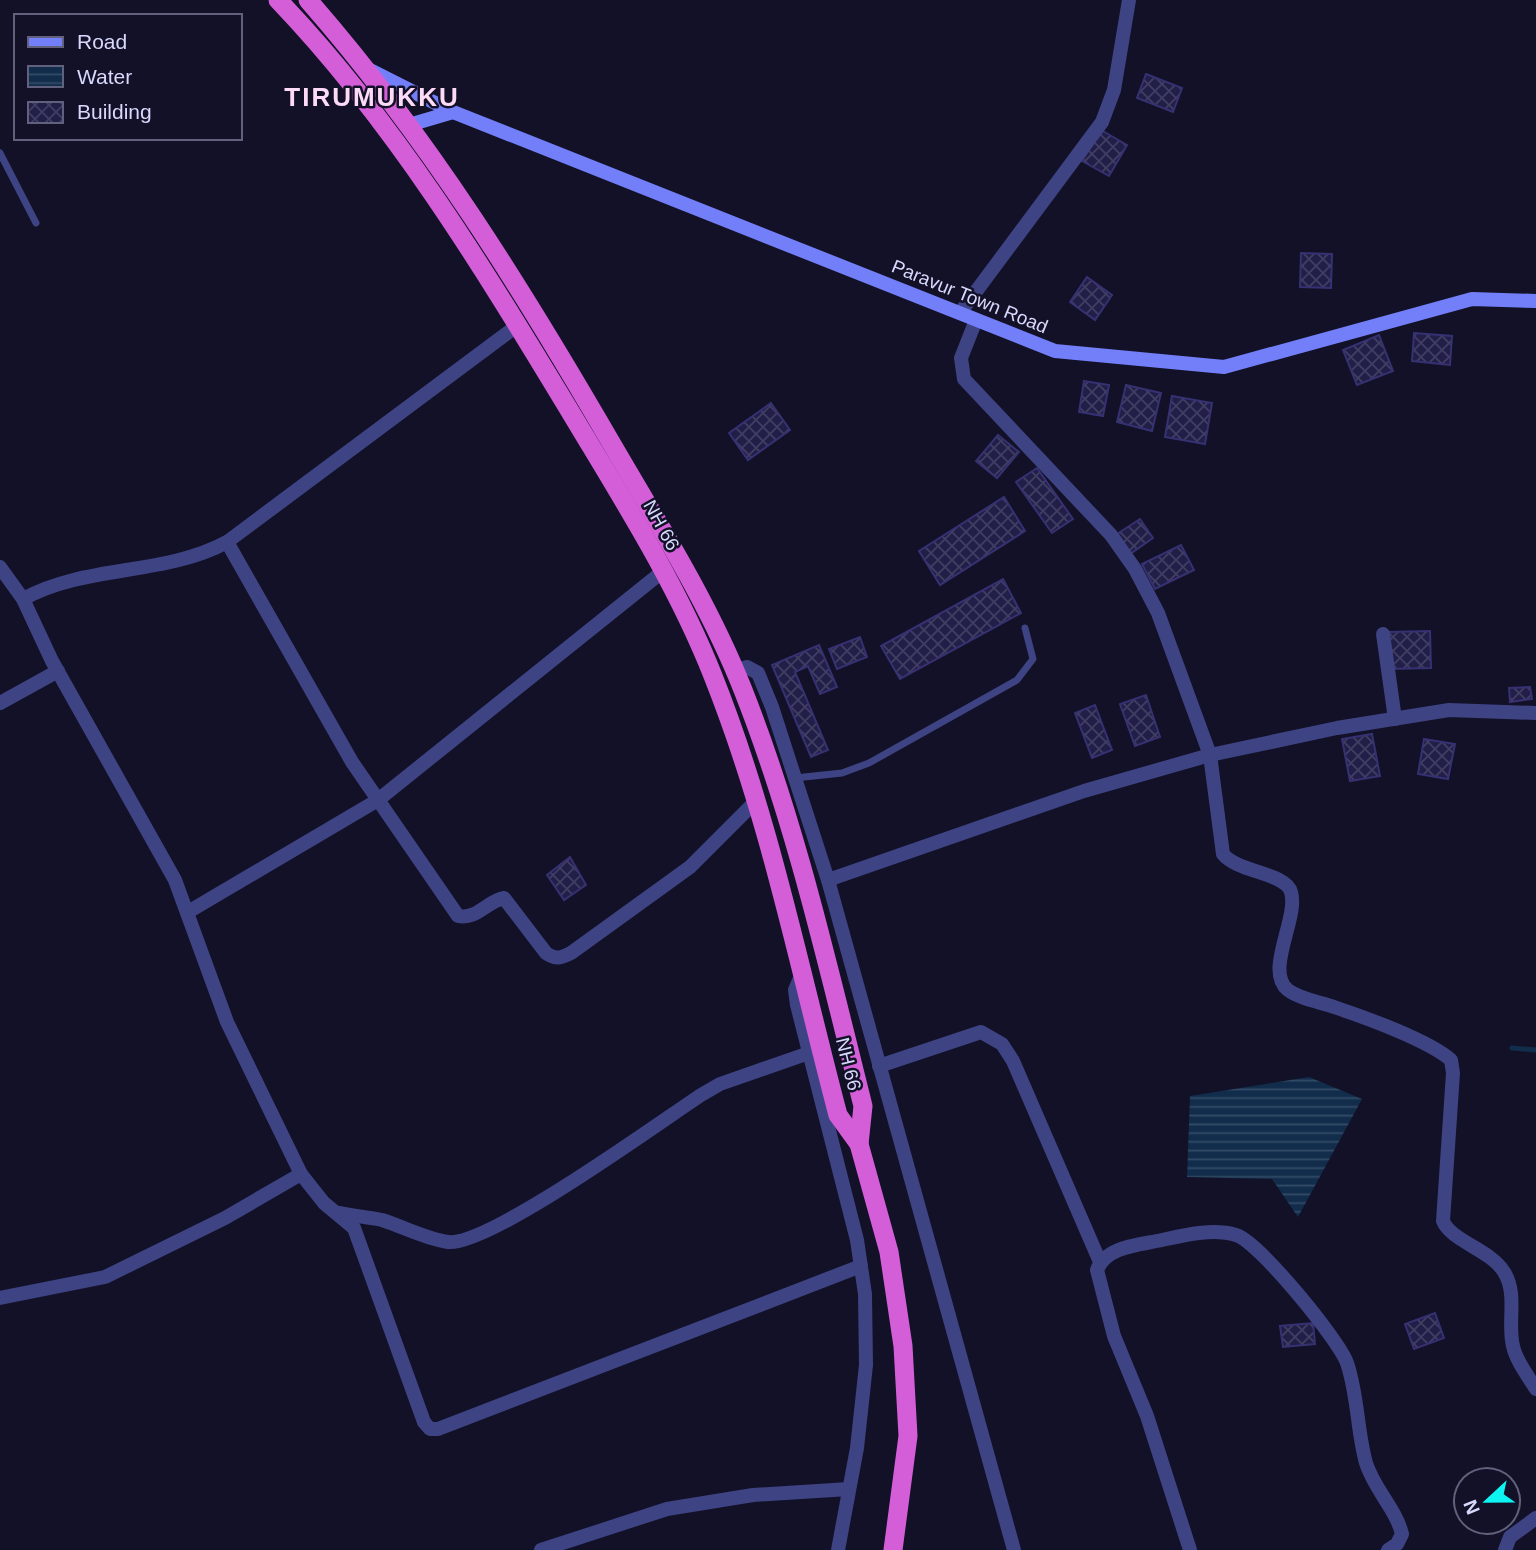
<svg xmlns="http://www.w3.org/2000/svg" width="1536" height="1550" font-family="Arial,sans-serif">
<defs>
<pattern id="water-rules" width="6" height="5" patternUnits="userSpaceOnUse" patternTransform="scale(1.75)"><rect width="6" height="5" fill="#112d4b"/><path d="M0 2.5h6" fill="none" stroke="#334b66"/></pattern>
<pattern id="building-cross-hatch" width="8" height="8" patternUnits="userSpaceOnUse" patternTransform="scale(1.75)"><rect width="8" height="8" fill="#211e47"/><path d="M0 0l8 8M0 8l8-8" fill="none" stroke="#403e62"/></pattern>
</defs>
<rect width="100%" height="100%" fill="#121127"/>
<path fill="url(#water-rules)" d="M1309 1077 1362 1099 1298 1217 1272 1179 1187 1177 1190 1096Z"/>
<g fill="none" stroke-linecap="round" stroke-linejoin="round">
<path stroke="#112d4b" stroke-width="5" d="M1512 1048 1536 1050"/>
</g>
<g fill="url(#building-cross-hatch)" stroke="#363172" stroke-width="2">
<path d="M1146 74 1182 88 1173 112 1137 98Z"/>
<path d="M1101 130 1127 145 1109 176 1082 161Z"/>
<path d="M1301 253 1332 254 1331 288 1300 287Z"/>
<path d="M1087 277 1112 295 1095 320 1070 302Z"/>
<path d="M1414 333 1452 336 1450 365 1412 361Z"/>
<path d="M1379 335 1393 371 1357 385 1343 350Z"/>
<path d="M1084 381 1109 385 1103 416 1079 412Z"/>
<path d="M1126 385 1161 393 1152 431 1117 422Z"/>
<path d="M1172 396 1212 403 1205 444 1165 437Z"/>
<path d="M771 403 790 430 748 460 729 433Z"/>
<path d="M998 435 1019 452 997 478 976 461Z"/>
<path d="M1037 468 1073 519 1052 533 1016 482Z"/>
<path d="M1004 497 1025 531 940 585 919 551Z"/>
<path d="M1140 519 1153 538 1130 554 1117 534Z"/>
<path d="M1181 545 1194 570 1155 589 1142 564Z"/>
<path d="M1003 579 1021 613 900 679 881 646Z"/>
<path d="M1430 631 1431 668 1389 669 1388 632Z"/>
<path d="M860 637 867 657 837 669 829 649Z"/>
<path d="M819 645 837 687 820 694 808 666 795 672 828 750 811 757 772 665Z"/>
<path d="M1530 687 1532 699 1510 702 1509 688Z"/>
<path d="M1146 695 1160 737 1135 746 1120 704Z"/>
<path d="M1095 705 1112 750 1092 758 1075 713Z"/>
<path d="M1372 734 1380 776 1350 781 1342 739Z"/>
<path d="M1424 739 1455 744 1448 779 1418 774Z"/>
<path d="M570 857 586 885 564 900 547 875Z"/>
<path d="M1435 1313 1444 1338 1414 1349 1405 1324Z"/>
<path d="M1313 1323 1315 1344 1283 1347 1280 1326Z"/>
</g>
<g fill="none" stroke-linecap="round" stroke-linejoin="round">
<g stroke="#3e4384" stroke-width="7">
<path d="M0 153 36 223"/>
<path d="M795 778 842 773 869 763 1017 680 1033 659 1025 628"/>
</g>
<g stroke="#3e4384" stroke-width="14">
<path d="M960 313 1102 122 1114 90 1129 0"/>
<path d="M976 320 961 358 964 379 1111 535 1135 569 1158 613 1210 755 1223 854C1237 872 1286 873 1291 892 1299 918 1264 971 1288 990 1300 999 1320 1002 1334 1007 1364 1017 1428 1040 1451 1060L1453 1073 1443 1221C1451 1241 1491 1250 1504 1272 1518 1294 1507 1322 1513 1346 1516 1361 1528 1376 1536 1389"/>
<path d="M227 542 352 762 458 916C477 920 487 901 504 898L546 953C556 960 561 958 571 953L690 867 757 800"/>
<path d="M0 567 23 599 52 661 175 880 227 1022 301 1174 324 1203 354 1228 424 1422 430 1429H438L861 1266"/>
<path d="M23 599C87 564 164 576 227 542L518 325"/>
<path d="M1383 634 1395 719"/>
<path d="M735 671 747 667 758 673 772 707 828 880 1014 1550"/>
<path d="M0 703 58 671"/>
<path d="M828 880 1084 791 1210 755 1337 728 1449 710 1536 713"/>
<path d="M188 912 378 800 662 572"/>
<path d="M803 971 795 990 797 1005 857 1240 865 1294 866 1365 857 1448 838 1550"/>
<path d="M879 1066 981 1032 1002 1044 1013 1061 1100 1262"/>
<path d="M340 1213C353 1216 368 1217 382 1220 404 1227 426 1239 448 1242 488 1247 660 1122 701 1095L720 1084 809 1053"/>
<path d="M0 1298 105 1277 225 1218 301 1174"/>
<path d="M541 1550 667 1509 753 1495 849 1489"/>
<path d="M1190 1550 1147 1416 1114 1336 1097 1270C1106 1246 1140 1245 1162 1240 1185 1235 1213 1228 1236 1235 1258 1241 1339 1340 1347 1363 1358 1395 1357 1431 1366 1463 1374 1489 1396 1509 1402 1534L1397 1544 1388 1550"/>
<path d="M1505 1550 1510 1537 1536 1518"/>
</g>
<g stroke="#737ff9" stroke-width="14">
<path d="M368 69 453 112 1055 351 1224 367 1472 299 1536 301"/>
<path d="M409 125 453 112"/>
</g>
<g stroke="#d45ed8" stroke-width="19">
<path d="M278 0C394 121 482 266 568 408 620 495 676 582 713 676 770 819 799 968 838 1115L859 1144 889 1252 903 1346 908 1436 893 1550"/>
<path d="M308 0C428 137 522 289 613 446 659 525 709 604 743 690 796 824 828 967 863 1106L859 1144"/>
</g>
</g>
<g text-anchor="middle" stroke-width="5" stroke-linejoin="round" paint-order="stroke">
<g font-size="19" fill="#d8d8fd" stroke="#121127">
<text transform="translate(970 296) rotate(22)" y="7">Paravur Town Road</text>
<text transform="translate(662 525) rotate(61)" y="7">NH 66</text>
<text transform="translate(849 1064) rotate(76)" y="7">NH 66</text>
</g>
<g font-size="26" font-weight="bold" letter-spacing="2" fill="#fddaf5" stroke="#121127">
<text x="372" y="106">TIRUMUKKU</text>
</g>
</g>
<rect x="14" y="14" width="228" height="126" fill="#121127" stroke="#61617d" stroke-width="2"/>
<rect x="28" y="37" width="35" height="10" fill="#737ff9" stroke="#61617d" stroke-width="2"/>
<text x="77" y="49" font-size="21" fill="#d8d8fd">Road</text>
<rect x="28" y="66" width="35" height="21" fill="url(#water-rules)" stroke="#61617d" stroke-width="2"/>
<text x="77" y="84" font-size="21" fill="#d8d8fd">Water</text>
<rect x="28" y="102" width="35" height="21" fill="url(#building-cross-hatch)" stroke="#61617d" stroke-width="2"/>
<text x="77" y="119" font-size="21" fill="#d8d8fd">Building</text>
<g transform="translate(1487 1501) rotate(248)"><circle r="33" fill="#121127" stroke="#61617d" stroke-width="2"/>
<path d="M0-5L12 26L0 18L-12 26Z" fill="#0df5f3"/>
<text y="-10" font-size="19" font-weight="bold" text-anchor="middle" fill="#d8d8fd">N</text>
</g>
</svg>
